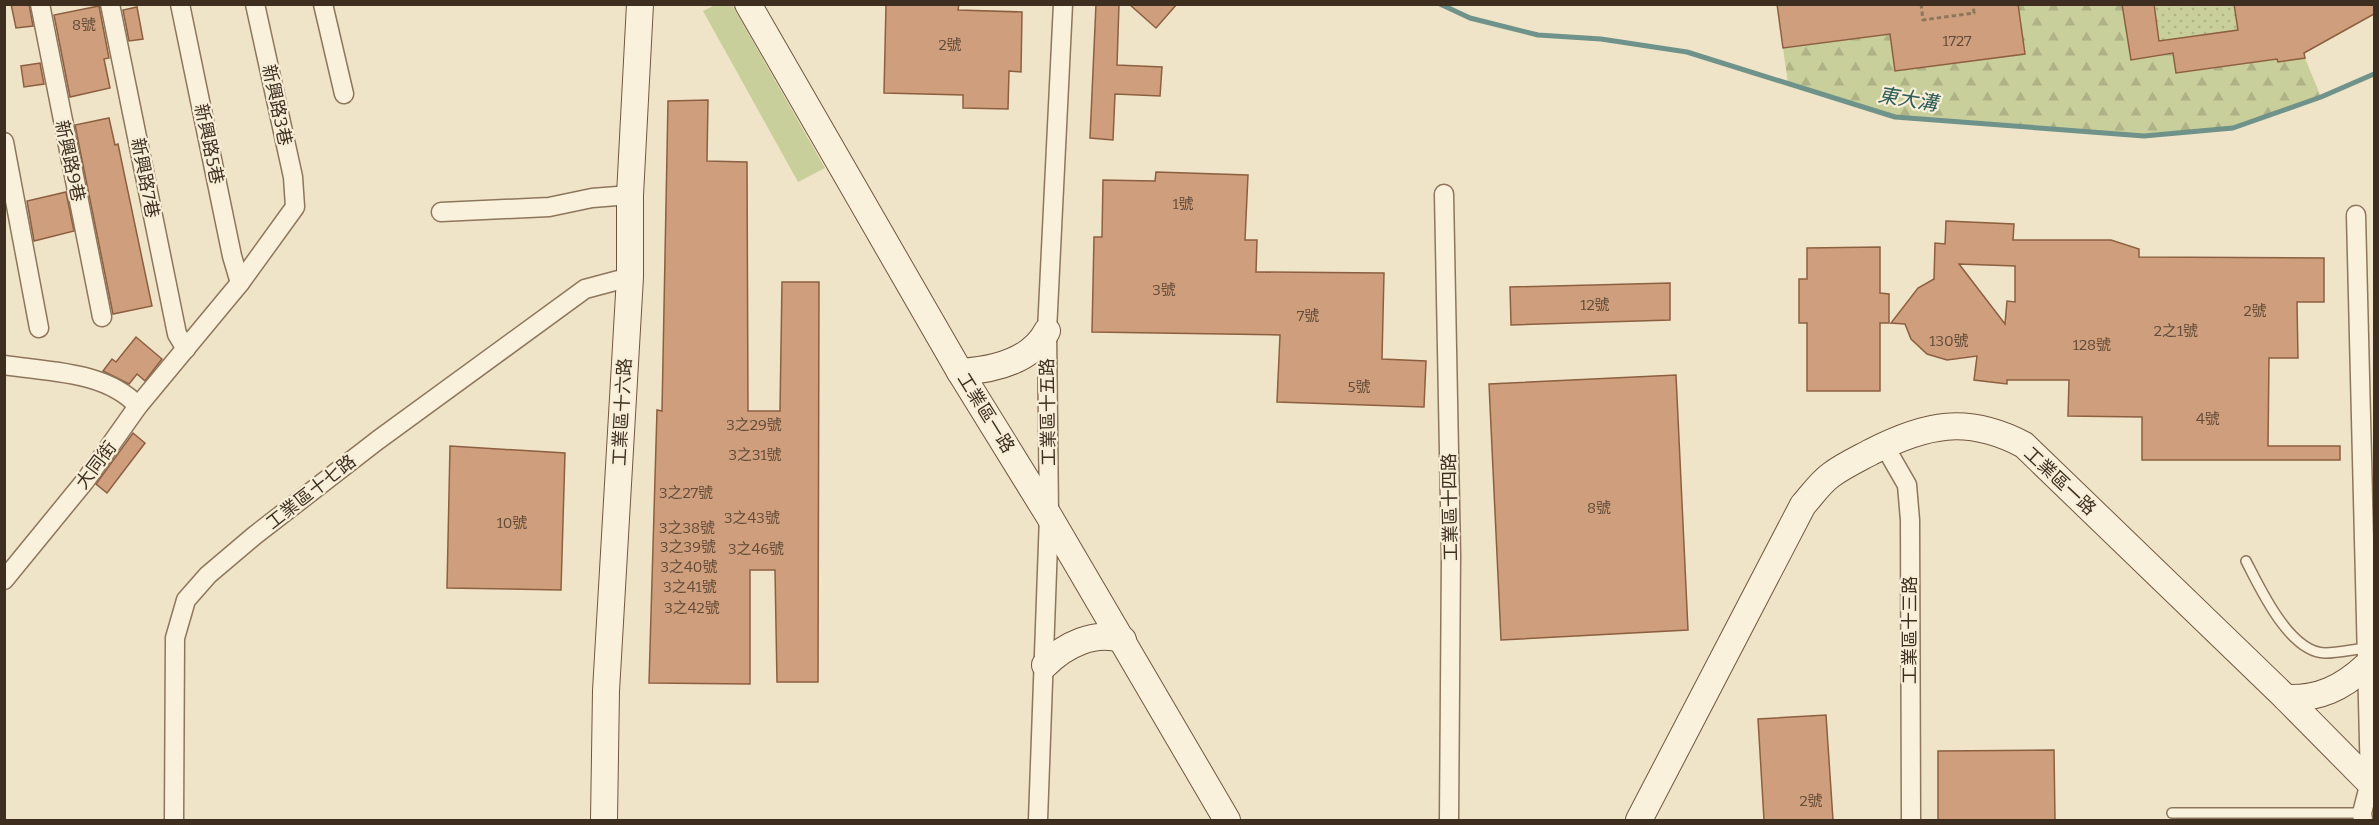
<svg xmlns="http://www.w3.org/2000/svg" width="2379" height="825" font-family="Bitter,'Noto Sans TC',serif">
<defs>
<pattern id="grass-dots" width="8" height="8" patternUnits="userSpaceOnUse" patternTransform="scale(1.5)"><rect width="8" height="8" fill="#c9cf9b"/><path d="M2 2h.1M6 6h.1" fill="none" stroke="#aeb285" stroke-width="1.8" stroke-linecap="round"/></pattern>
<pattern id="forest-firs" width="22" height="20" patternUnits="userSpaceOnUse" patternTransform="scale(1.5)"><rect width="22" height="20" fill="#c9cf9b"/><path d="M5 1l3.5 6h-7zM16 11l3.5 6h-7z" fill="#aeb285"/></pattern>
</defs>
<rect width="100%" height="100%" fill="#f0e4c8"/>
<path fill="url(#grass-dots)" d="M2154 5H2268L2271 25 2162 55Z"/>
<path fill="url(#forest-firs)" d="M2018 5H2122L2131 60 2161 55 2171 40 2176 73 2271 60V25L2278 62 2305 58 2321 97 2233 128 2144 136 1895 117 1788 83 1783 48 1890 34 1895 71 2025 54Z"/>
<path fill="#c9cf9b" d="M715 5H732L825 168 798 182 703 11Z"/>
<g fill="none" stroke-linecap="round" stroke-linejoin="round">
<path stroke="#6f938a" stroke-width="5" d="M1440 4 1470 18 1538 35 1601 39 1687 52 1895 117 2144 136 2233 128 2321 97 2374 74"/>
</g>
<g fill="#cf9f7d" stroke="#8d5f41" stroke-width="1.5" fill-rule="evenodd">
<path d="M11 4H29L33 26 16 28Z"/>
<path d="M886 4H959L958 10 1022 12 1021 72 1009 71 1008 109 963 108V95L884 93Z"/>
<path d="M1096 4H1119L1117 65 1162 67 1160 96 1115 94 1113 140 1090 138Z"/>
<path d="M1129 4H1177L1156 28Z"/>
<path d="M1777 4H2018L2025 54 1895 71 1890 34 1783 48Z"/>
<path d="M2122 4H2154L2159 41 2238 30 2234 4H2374V14L2304 53 2305 58 2278 62 2277 59 2176 73 2173 53 2131 60Z"/>
<path d="M99 6 109 58 104 59 110 88 70 97 54 15Z"/>
<path d="M137 7 143 39 129 41 123 10Z"/>
<path d="M40 63 44 84 24 87 21 66Z"/>
<path d="M708 100 707 161 747 162 748 411H780L782 282H819L818 682H777L775 570H750V684L649 683 657 410 662 411 668 101Z"/>
<path d="M109 118 115 145 118 144 152 306 113 314 75 125Z"/>
<path d="M1156 172 1248 175 1245 240H1257L1256 272 1384 273 1382 359 1426 361 1424 407 1277 402 1280 335 1092 332 1094 237H1102L1103 180 1155 181Z"/>
<path d="M66 192 74 231 34 241 27 201Z"/>
<path d="M1946 221 2014 224 2013 240H2111L2139 249V257L2324 258V302H2297L2298 358H2269L2268 446H2340V460H2142V417L2068 416 2069 380H2007V384L1974 380 1977 356 1947 360 1927 354 1911 339 1905 324 1891 323 1918 288 1934 279 1935 243 1945 244ZM1959 264 2015 266V302L2007 301 2005 324Z"/>
<path d="M1880 247V293L1889 294V323H1880V391H1807V323H1799V279H1807V248Z"/>
<path d="M1670 283V320L1511 325 1510 287Z"/>
<path d="M136 337 162 359 145 381 137 374 129 384 103 371 112 359 116 362Z"/>
<path d="M1676 375 1688 630 1501 640 1489 384Z"/>
<path d="M133 433 145 443 107 493 96 484Z"/>
<path d="M450 446 565 453 561 590 447 588Z"/>
<path d="M1826 715 1833 820H1764L1758 719Z"/>
<path d="M2054 750 2055 820H1938V751Z"/>
</g>
<g fill="none" stroke-linecap="round" stroke-linejoin="round">
<defs>
<g id="lane">
<path d="M2246 561C2260 588 2289 652 2325 653 2339 653 2354 649 2367 648"/>
<path d="M2172 813H2362"/>
</g>
<g id="street">
<path d="M40 4 102 317"/>
<path d="M110 4 177 334 186 349"/>
<path d="M180 4 232 256 240 283"/>
<path d="M323 4 344 94"/>
<path d="M4 142 39 328"/>
<path d="M1444 194 1451 555 1449 820"/>
<path d="M441 212 549 207 592 198 630 195"/>
<path d="M2356 215 2370 782 2362 813 2363 820"/>
<path d="M4 365C49 372 106 371 138 406"/>
<path d="M1884 445 1907 485 1910 520 1911 820"/>
<path d="M4 580 85 481 138 406 240 283 295 207 293 177 255 4"/>
<path d="M174 820 175 638 186 600 208 575 254 536 378 440 585 289 630 277"/>
<path d="M1038 820 1049 516 1047 331 1063 4"/>
</g>
<g id="secondary">
<path d="M748 4 960 372 1049 516 1227 820"/>
<path d="M960 372C991 370 1031 362 1047 331"/>
<path d="M1045 665C1065 645 1095 630 1123 640"/>
<path d="M2286 698C2319 699 2342 688 2366 666"/>
<path d="M604 820 606 691 630 277V195L640 4"/>
<path d="M1639 820 1803 505C1812 495 1820 483 1831 475 1843 466 1858 459 1871 452 1926 424 1967 415 2024 445L2286 698 2374 787"/>
</g>
</defs>
<use href="#lane" stroke="#8d765c" stroke-width="12"/>
<use href="#street" stroke="#8d765c" stroke-width="21"/>
<use href="#secondary" stroke="#6f573f" stroke-width="28"/>
<path stroke="#8d765c" stroke-width="3" stroke-dasharray="4.5 3" stroke-linecap="butt" d="M1921 4 1923 20 1974 13 1973 4"/>
<use href="#lane" stroke="#faf1dc" stroke-width="9"/>
<use href="#street" stroke="#faf1dc" stroke-width="18"/>
<use href="#secondary" stroke="#faf1dc" stroke-width="26"/>
</g>
<g text-anchor="middle" stroke-width="4.5" stroke-linejoin="round" paint-order="stroke">
<g font-size="15" fill="#624a37">
<text x="84" y="30">8號</text>
<text x="1957" y="46">1727</text>
<text x="950" y="50">2號</text>
<text x="1183" y="209">1號</text>
<text x="1164" y="295">3號</text>
<text x="1595" y="310">12號</text>
<text x="2255" y="316">2號</text>
<text x="1308" y="321">7號</text>
<text x="2176" y="336">2之1號</text>
<text x="1949" y="346">130號</text>
<text x="2092" y="350">128號</text>
<text x="1359" y="392">5號</text>
<text x="2208" y="424">4號</text>
<text x="754" y="430">3之29號</text>
<text x="755" y="460">3之31號</text>
<text x="686" y="498">3之27號</text>
<text x="1599" y="513">8號</text>
<text x="752" y="523">3之43號</text>
<text x="512" y="528">10號</text>
<text x="687" y="533">3之38號</text>
<text x="688" y="552">3之39號</text>
<text x="756" y="554">3之46號</text>
<text x="689" y="572">3之40號</text>
<text x="690" y="592">3之41號</text>
<text x="692" y="613">3之42號</text>
<text x="1811" y="806">2號</text>
</g>
<g font-size="18" fill="#3d2e20" stroke="#f7eed8">
<text transform="translate(277 105) rotate(78)" y="6">新興路3巷</text>
<text transform="translate(209 144) rotate(78)" y="6">新興路5巷</text>
<text transform="translate(70 161) rotate(78)" y="6">新興路9巷</text>
<text transform="translate(145 178) rotate(79)" y="6">新興路7巷</text>
<text transform="translate(622 412) rotate(-87)" y="6">工業區十六路</text>
<text transform="translate(1048 412) rotate(-91)" y="6">工業區十五路</text>
<text transform="translate(986 413) rotate(58)" y="6">工業區一路</text>
<text transform="translate(96 465) rotate(-53)" y="6">大同街</text>
<text transform="translate(2060 481) rotate(43)" y="6">工業區一路</text>
<text transform="translate(311 492) rotate(-38)" y="6">工業區十七路</text>
<text transform="translate(1450 507) rotate(-91)" y="6">工業區十四路</text>
<text transform="translate(1910 630) rotate(-90)" y="6">工業區十三路</text>
</g>
<g font-size="20" font-style="italic" fill="#2f5d5a" stroke="#f7eed8">
<text transform="translate(1908 99) rotate(9)" y="7">東大溝</text>
</g>
</g>
<rect width="2379" height="825" fill="none" stroke="#3d2e20" stroke-width="12"/>
</svg>
